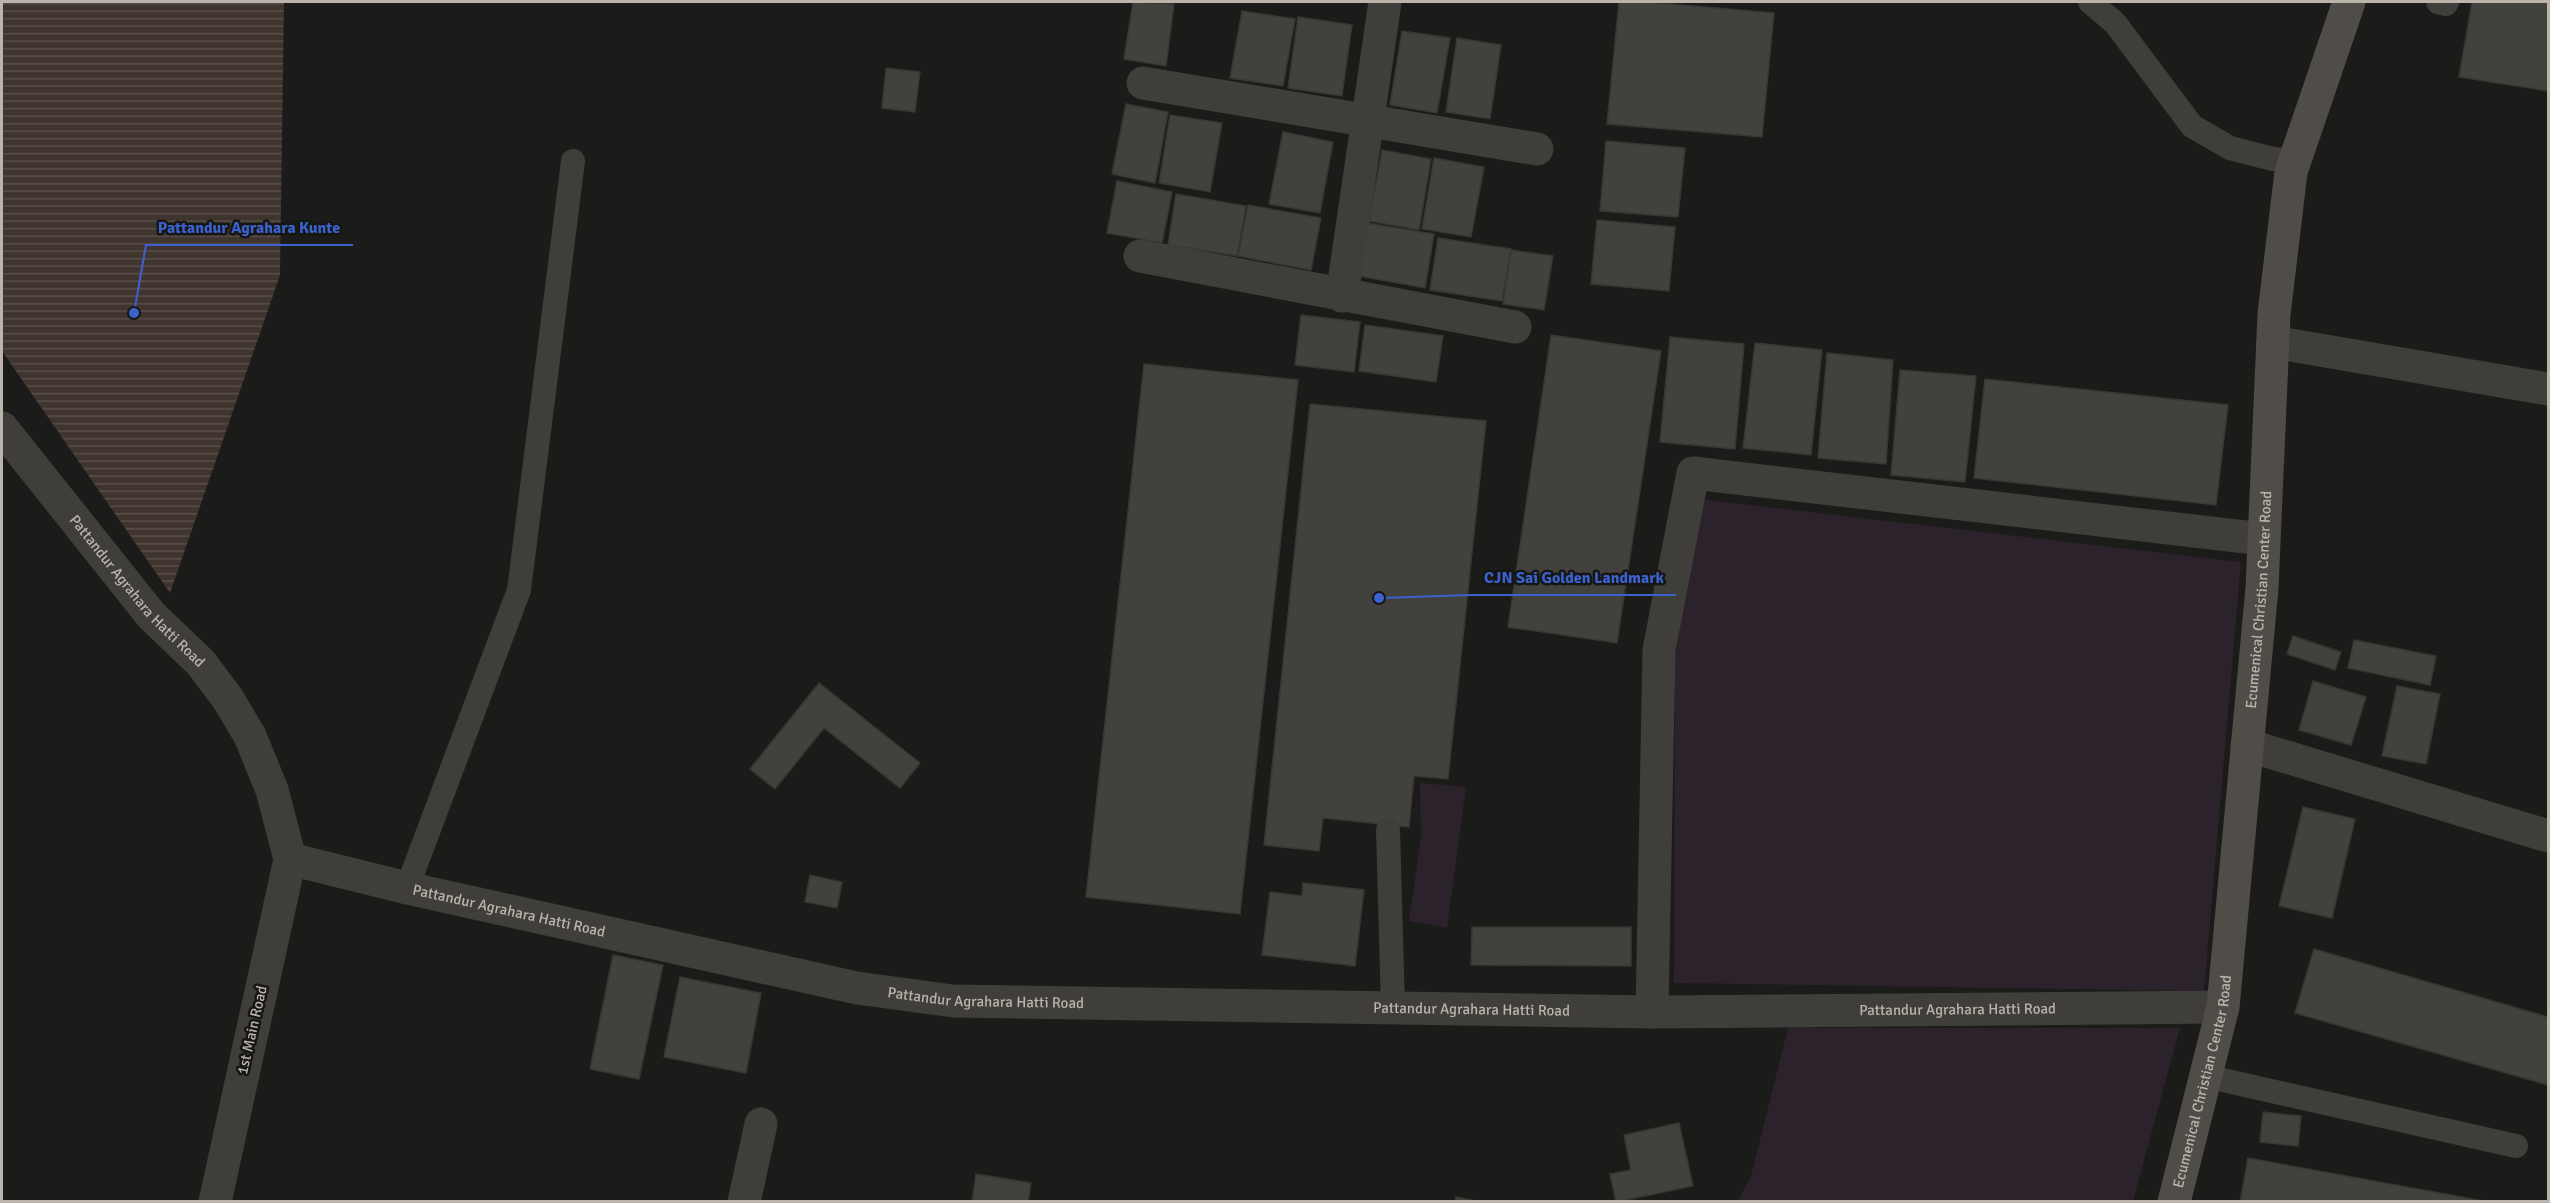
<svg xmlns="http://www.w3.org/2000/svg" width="2550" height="1203" font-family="Signika,sans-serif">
<defs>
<pattern id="water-rules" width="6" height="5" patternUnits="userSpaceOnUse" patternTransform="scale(1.5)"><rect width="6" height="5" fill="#3f342e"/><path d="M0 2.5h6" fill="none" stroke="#594f4a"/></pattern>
</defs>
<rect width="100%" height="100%" fill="#1b1b19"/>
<g fill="#2b222b">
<path d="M1699 499 2241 562 2204 991 1674 983 1675 659Z"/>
<path d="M1420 783 1466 787 1447 928 1409 921 1421 838Z"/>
<path d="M1788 1028H2180L2133 1201H1738L1751 1176Z"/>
</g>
<path fill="url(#water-rules)" d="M2 2H284L280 275 170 593 2 351Z"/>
<g fill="#42413e" stroke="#373633" stroke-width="1.5">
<path d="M1133 2 1174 4 1166 66 1124 59Z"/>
<path d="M1619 2H1648L1774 13 1762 137 1607 124Z"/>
<path d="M2472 2H2548V91L2459 77Z"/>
<path d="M1242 11 1295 19 1283 86 1230 78Z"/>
<path d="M1298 17 1352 25 1342 96 1288 88Z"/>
<path d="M1402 31 1450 38 1437 113 1390 105Z"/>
<path d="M1457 38 1501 45 1490 119 1446 112Z"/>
<path d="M886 68 920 72 915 112 882 108Z"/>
<path d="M1126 104 1168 112 1155 183 1112 174Z"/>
<path d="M1170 115 1222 123 1210 192 1159 183Z"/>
<path d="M1283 132 1333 142 1320 213 1269 204Z"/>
<path d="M1606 141 1685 148 1678 217 1600 211Z"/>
<path d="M1382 150 1431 159 1419 230 1369 221Z"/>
<path d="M1434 158 1484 167 1471 237 1422 229Z"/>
<path d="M1117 181 1172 192 1162 243 1107 233Z"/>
<path d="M1176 194 1246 206 1237 256 1168 245Z"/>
<path d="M1248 205 1321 218 1311 270 1238 256Z"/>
<path d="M1597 220 1675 227 1669 291 1591 284Z"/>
<path d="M1367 223 1434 234 1425 288 1358 276Z"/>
<path d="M1438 238 1511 249 1502 301 1430 290Z"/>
<path d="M1511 250 1553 256 1544 310 1503 304Z"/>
<path d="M1301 315 1360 322 1354 372 1295 365Z"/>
<path d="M1365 325 1443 336 1436 382 1359 371Z"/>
<path d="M1551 335 1661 351 1617 643 1508 627Z"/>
<path d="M1670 337 1744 344 1735 449 1660 442Z"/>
<path d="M1755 343 1822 350 1811 455 1743 448Z"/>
<path d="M1827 353 1893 360 1886 464 1818 458Z"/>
<path d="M1144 364 1298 380 1240 914 1086 897Z"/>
<path d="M1900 370 1976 376 1965 482 1891 475Z"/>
<path d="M1985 379 2228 405 2216 505 1974 478Z"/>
<path d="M1310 404 1486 421 1448 779 1414 776 1409 827 1323 818 1319 851 1264 845Z"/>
<path d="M2293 636 2341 652 2335 670 2287 654Z"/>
<path d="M2354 640 2436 656 2430 685 2348 668Z"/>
<path d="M2313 681 2366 697 2351 745 2299 730Z"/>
<path d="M819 683 920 763 900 788 824 728 775 789 750 769Z"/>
<path d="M2397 686 2440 694 2426 764 2382 756Z"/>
<path d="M2303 807 2355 819 2332 918 2279 906Z"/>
<path d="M810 875 842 882 837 908 805 902Z"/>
<path d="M1303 883 1364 890 1355 966 1262 955 1270 892 1302 896Z"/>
<path d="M1472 927H1631V966L1471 965Z"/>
<path d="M2314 949 2548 1017V1085L2295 1013Z"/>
<path d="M613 955 663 965 639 1079 590 1069Z"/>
<path d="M680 977 761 993 746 1073 664 1057Z"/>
<path d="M2263 1112 2301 1116 2298 1146 2260 1142Z"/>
<path d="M1679 1123 1693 1186 1616 1202 1610 1174 1631 1170 1624 1135Z"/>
<path d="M2248 1158 2489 1202H2240Z"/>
<path d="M976 1174 1031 1183 1028 1202H972Z"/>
<path d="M1456 1197 1481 1202H1455Z"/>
</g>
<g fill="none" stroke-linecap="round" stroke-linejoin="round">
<g stroke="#403e3a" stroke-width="24">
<path d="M2090 2 2115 23 2192 126 2230 148 2273 159 2295 161"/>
<path d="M2438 2 2446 4 2447 2"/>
<path d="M1388 830 1393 1009"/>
<path d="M407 888 519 590 573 161"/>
<path d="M2205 1076 2516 1146"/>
</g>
<g stroke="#403e3a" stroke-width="33">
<path d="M1143 83 1537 149"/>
<path d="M1140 256 1515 327"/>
<path d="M1342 296 1385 2"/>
<path d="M2273 342 2548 389"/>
<path id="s1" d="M2 428 151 615 201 663 228 699 250 736 272 790 290 859 215 1202"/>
<path d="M2247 745 2548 836"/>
<path id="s2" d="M290 859 407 888 857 988 953 1001 1652 1012 2223 1007"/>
<path d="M1652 1012 1659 650 1693 473 2263 539"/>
<path d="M744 1202 761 1124"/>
</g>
<path stroke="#504d48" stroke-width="33" id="s3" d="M2174 1202 2223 1007 2262 588 2274 314 2291 172 2349 2"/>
</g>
<g text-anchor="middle" stroke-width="5" stroke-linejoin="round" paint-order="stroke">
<g font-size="15" fill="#bab4ab" stroke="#161614">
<text dy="5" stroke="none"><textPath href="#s1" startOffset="212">Pattandur Agrahara Hatti Road</textPath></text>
<text dy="5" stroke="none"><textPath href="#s3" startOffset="610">Ecumenical Christian Center Road</textPath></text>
<text dy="5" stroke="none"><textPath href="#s2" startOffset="225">Pattandur Agrahara Hatti Road</textPath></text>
<text dy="5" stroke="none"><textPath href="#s2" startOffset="711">Pattandur Agrahara Hatti Road</textPath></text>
<text dy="5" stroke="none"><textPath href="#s2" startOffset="1683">Pattandur Agrahara Hatti Road</textPath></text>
<text dy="5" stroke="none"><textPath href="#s2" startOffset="1197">Pattandur Agrahara Hatti Road</textPath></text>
<text transform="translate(252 1030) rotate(-77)" y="5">1st Main Road</text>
<text dy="5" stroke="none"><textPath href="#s3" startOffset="124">Ecumenical Christian Center Road</textPath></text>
</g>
</g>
<path fill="none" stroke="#3c62cf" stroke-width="2" d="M134 313L146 245H353M1379 598L1472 595H1676"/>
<g fill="#3c62cf" stroke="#161614" stroke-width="2">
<circle cx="134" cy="313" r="6"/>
<circle cx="1379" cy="598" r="6"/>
</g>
<g font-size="16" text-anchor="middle" font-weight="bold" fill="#3c62cf" stroke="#161614" stroke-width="5" stroke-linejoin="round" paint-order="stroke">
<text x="249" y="233">Pattandur Agrahara Kunte</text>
<text x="1574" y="583">CJN Sai Golden Landmark</text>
</g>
<rect width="2550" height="1203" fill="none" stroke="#bab4ab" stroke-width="6"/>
</svg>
